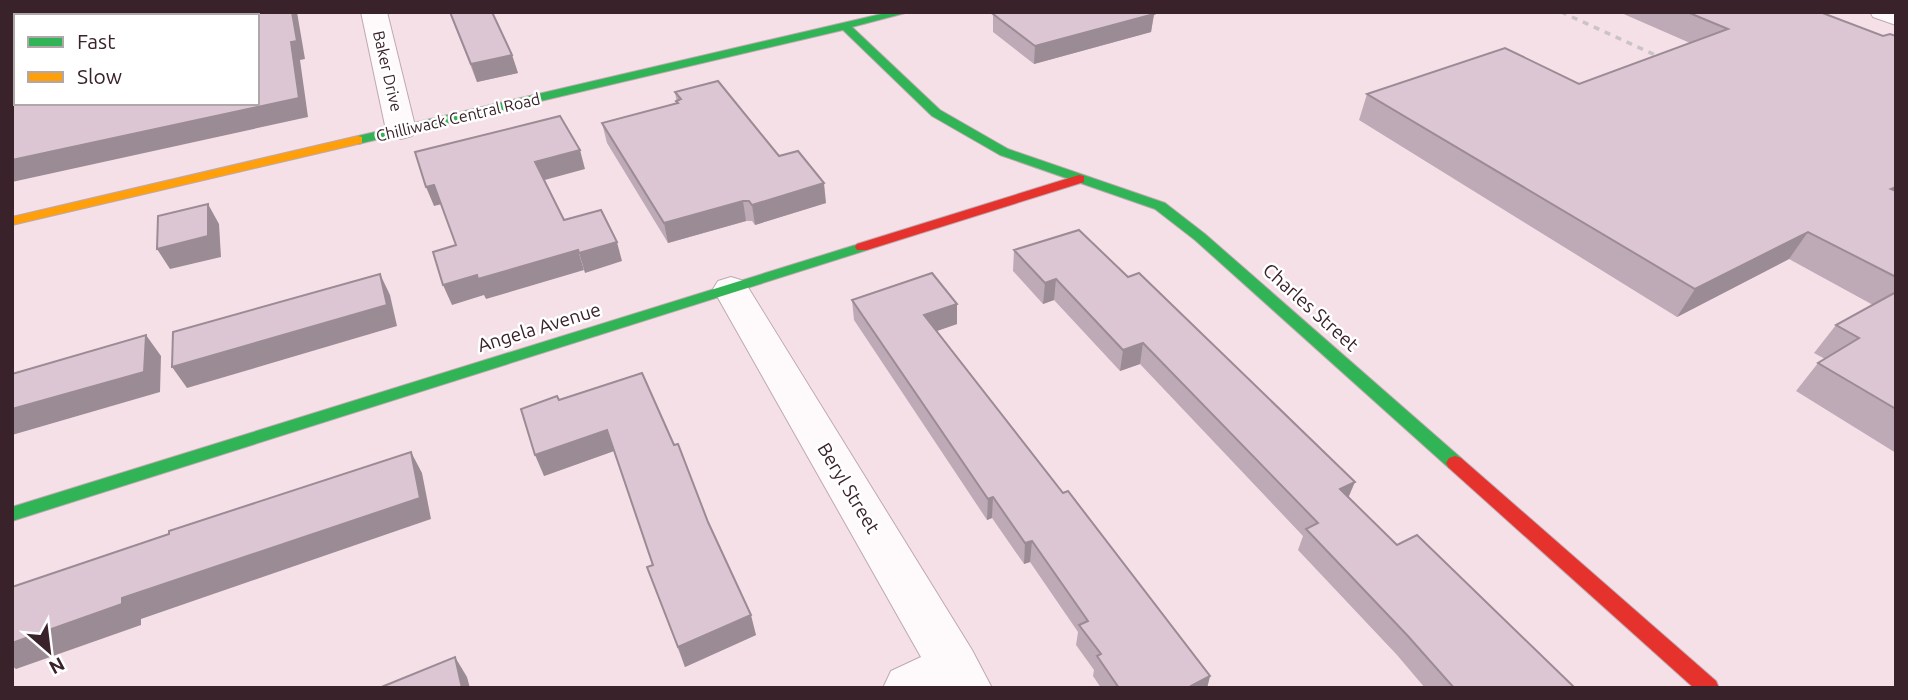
<svg xmlns="http://www.w3.org/2000/svg" width="1908" height="700" font-family="Ubuntu,sans-serif">
<rect width="100%" height="100%" fill="#f6e0e8"/>
<g fill="none" stroke-linecap="round" stroke-linejoin="round">
<defs>
<g id="street">
<path d="M361 12H387L416 130 412 136 401 139 390 136 386 130Z"/>
<path d="M1870 12H1896V25L1873 17Z"/>
<path d="M16 51V67L12 68V52Z"/>
<path d="M731 277 744 281 749 289 972 650 992 688H883L891 671 921 657 713 289 718 281Z"/>
</g>
<g id="fast">
<path d="M890 12H909L852 27 940 110 1008 149 1165 203 1205 234 1461 458 1464 463 1461 468H1449L1195 240 1155 209 1000 155 932 116 843 30 358 144 352 140 358 136Z"/>
<path d="M862 243 867 244 869 247 867 250 12 521V507Z"/>
</g>
<path id="slow" d="M358 136 362 137V143L12 225V217Z"/>
<g id="jam">
<path d="M1079 175 1084 176V182L867 250H857L855 247 857 244Z"/>
<path d="M1455 456 1461 458 1716 681 1719 688H1694L1449 468 1446 463 1449 458Z"/>
</g>
</defs>
<use href="#street" stroke="#bea9b1" stroke-width="2"/>
<use href="#fast" stroke="#bea9b1" stroke-width="2"/>
<use href="#slow" stroke="#bea9b1" stroke-width="2"/>
<use href="#jam" stroke="#bea9b1" stroke-width="2"/>
<use href="#street" fill="#fefafc" fill-rule="evenodd"/>
<use href="#fast" fill="#30b455" fill-rule="evenodd"/>
<use href="#slow" fill="#ff9f0a" fill-rule="evenodd"/>
<use href="#jam" fill="#e5322d" fill-rule="evenodd"/>
<path stroke="#cac4c6" stroke-width="3.5" stroke-dasharray="6 6" stroke-linecap="butt" d="M1561 12 1673 63"/>
</g>
<g fill="#beaab6">
<path d="M449 12H492L512 55 518 73 477 82Z"/>
<path d="M1619 12H1820L1883 36H1896V453L1796 391 1818 363 1825 359 1814 353 1836 325 1873 305 1789 259 1677 317 1359 120 1367 94 1579 84 1690 43Z"/>
<path d="M993 14H1154L1151 32 1034 64 993 32Z"/>
<path d="M675 92 779 156 826 203 755 225 752 221H746L668 243 607 143 602 123 677 103Z"/>
<path d="M1079 230 1397 545 1575 688H1425L1397 655 1298 550 1303 536 1140 364 1120 371 1054 300 1043 304 1013 271 1014 250Z"/>
<path d="M852 300 957 304V324L937 331 1063 493 1210 676 1207 688H1101L1093 676 1094 670 1076 645 1078 632 1030 562 1024 564 992 518 987 520 854 320Z"/>
<path d="M559 400 708 522 756 635 685 667 647 567 652 565 614 451 544 476Z"/>
</g>
<g fill="#9b8b94">
<path d="M292 12H297L305 59 300 60 308 117 12 182V160L291 42Z"/>
<path d="M1154 14 1151 32 1034 64 1035 46Z"/>
<path d="M512 55 518 73 477 82 471 64Z"/>
<path d="M580 150 585 169 541 181 535 162Z"/>
<path d="M824 183 826 203 755 225 752 205Z"/>
<path d="M434 185 442 204 434 206 426 187Z"/>
<path d="M743 201 746 221 668 243 664 223Z"/>
<path d="M208 204 219 224 221 257 170 269 157 249Z"/>
<path d="M1808 232 1789 259 1677 317 1695 289Z"/>
<path d="M617 242 622 261 585 273 579 253Z"/>
<path d="M578 250 584 270 486 299 484 295 452 305 443 285 477 275Z"/>
<path d="M380 274 390 295 397 326 187 388 172 367Z"/>
<path d="M1056 279 1054 300 1043 304 1045 283Z"/>
<path d="M957 304V324L925 335 924 315Z"/>
<path d="M146 335 161 356 160 392 12 435V436V409Z"/>
<path d="M1143 343 1140 364 1120 371 1123 350Z"/>
<path d="M607 430 614 451 544 476 535 455Z"/>
<path d="M411 452 422 473 431 519 141 619V625L16 669 12 666V643L122 598Z"/>
<path d="M1355 482 1346 503 1340 489Z"/>
<path d="M993 497 992 518 987 520 988 499Z"/>
<path d="M1032 541 1030 562 1024 564 1025 543Z"/>
<path d="M751 615 756 635 685 667 678 647Z"/>
<path d="M455 657 467 677 470 688H462Z"/>
<path d="M1210 676 1207 688H1191V686Z"/>
</g>
<g fill="#ddc6d4" stroke="#9b8b94" stroke-width="2">
<path d="M175 12H292L297 41 291 42 299 98 12 160V73L16 72V103H257V16H176Z"/>
<path d="M450 12H492L512 55 471 64Z"/>
<path d="M998 12H1152L1154 14 1035 46 993 14Z"/>
<path d="M1687 12H1820L1883 36 1890 34 1896 36V187L1891 189 1896 191V277L1808 232 1695 289 1367 94 1505 48 1579 84 1728 29Z"/>
<path d="M718 81 779 156 798 151 824 183 752 205 749 201H743L664 223 602 123 678 103 676 101 681 99 675 92Z"/>
<path d="M560 116 580 150 535 162 564 220 601 210 617 242 579 253 578 250 478 279 477 275 443 285 433 252 456 245 434 185 426 187 415 152Z"/>
<path d="M208 204V236L157 249 158 216Z"/>
<path d="M1079 230 1128 277 1139 273 1355 482 1340 489 1397 545 1417 535 1575 688H1454L1407 635 1306 529 1318 523 1143 343 1123 350 1056 279 1045 283 1014 250Z"/>
<path d="M932 273 957 304 924 315 1063 493 1068 491 1210 676 1191 686 1192 688H1119L1097 656 1101 654 1079 625 1088 621 1032 541 1025 543 993 497 988 499 852 300Z"/>
<path d="M380 274 387 305 172 367 173 332Z"/>
<path d="M1896 292V409L1818 363 1859 338 1836 325Z"/>
<path d="M146 335 144 372 12 409V374Z"/>
<path d="M642 373 674 445 678 444 708 522 751 615 678 647 647 567 653 565 607 430 535 455 521 409 557 396 559 400Z"/>
<path d="M411 452 420 498 122 598V604L12 643V587L169 534V531Z"/>
<path d="M455 657 462 688H379Z"/>
</g>
<g text-anchor="middle" stroke-width="5" stroke-linejoin="round" paint-order="stroke">
<g font-size="16" fill="#3a222b" stroke="#fff">
<text transform="translate(388 71) rotate(77)" y="6">Baker Drive</text>
<text transform="translate(458 117) rotate(-13)" y="6">Chilliwack Central Road</text>
</g>
<g font-size="19" fill="#3a222b" stroke="#fff">
<text transform="translate(1311 307) rotate(42)" y="7">Charles Street</text>
<text transform="translate(539 327) rotate(-17)" y="7">Angela Avenue</text>
<text transform="translate(849 488) rotate(59)" y="7">Beryl Street</text>
</g>
</g>
<rect width="1908" height="700" fill="none" stroke="#3a222b" stroke-width="28"/>
<rect x="14" y="14" width="245" height="91" fill="#ffffff" stroke="#b0a7aa" stroke-width="2"/>
<rect x="28" y="37" width="35" height="10" fill="#30b455" stroke="#b0a7aa" stroke-width="2"/>
<text x="77" y="49" font-size="21" fill="#3a222b">Fast</text>
<rect x="28" y="72" width="35" height="10" fill="#ff9f0a" stroke="#b0a7aa" stroke-width="2"/>
<text x="77" y="84" font-size="21" fill="#3a222b">Slow</text>
<g transform="translate(49 651) rotate(152)" stroke="#ffffff" stroke-width="5" paint-order="stroke">
<path d="M0-5L12 26L0 18L-12 26Z" fill="#3a222b"/>
<text y="-10" font-size="19" font-weight="bold" text-anchor="middle" fill="#3a222b">N</text>
</g>
</svg>
